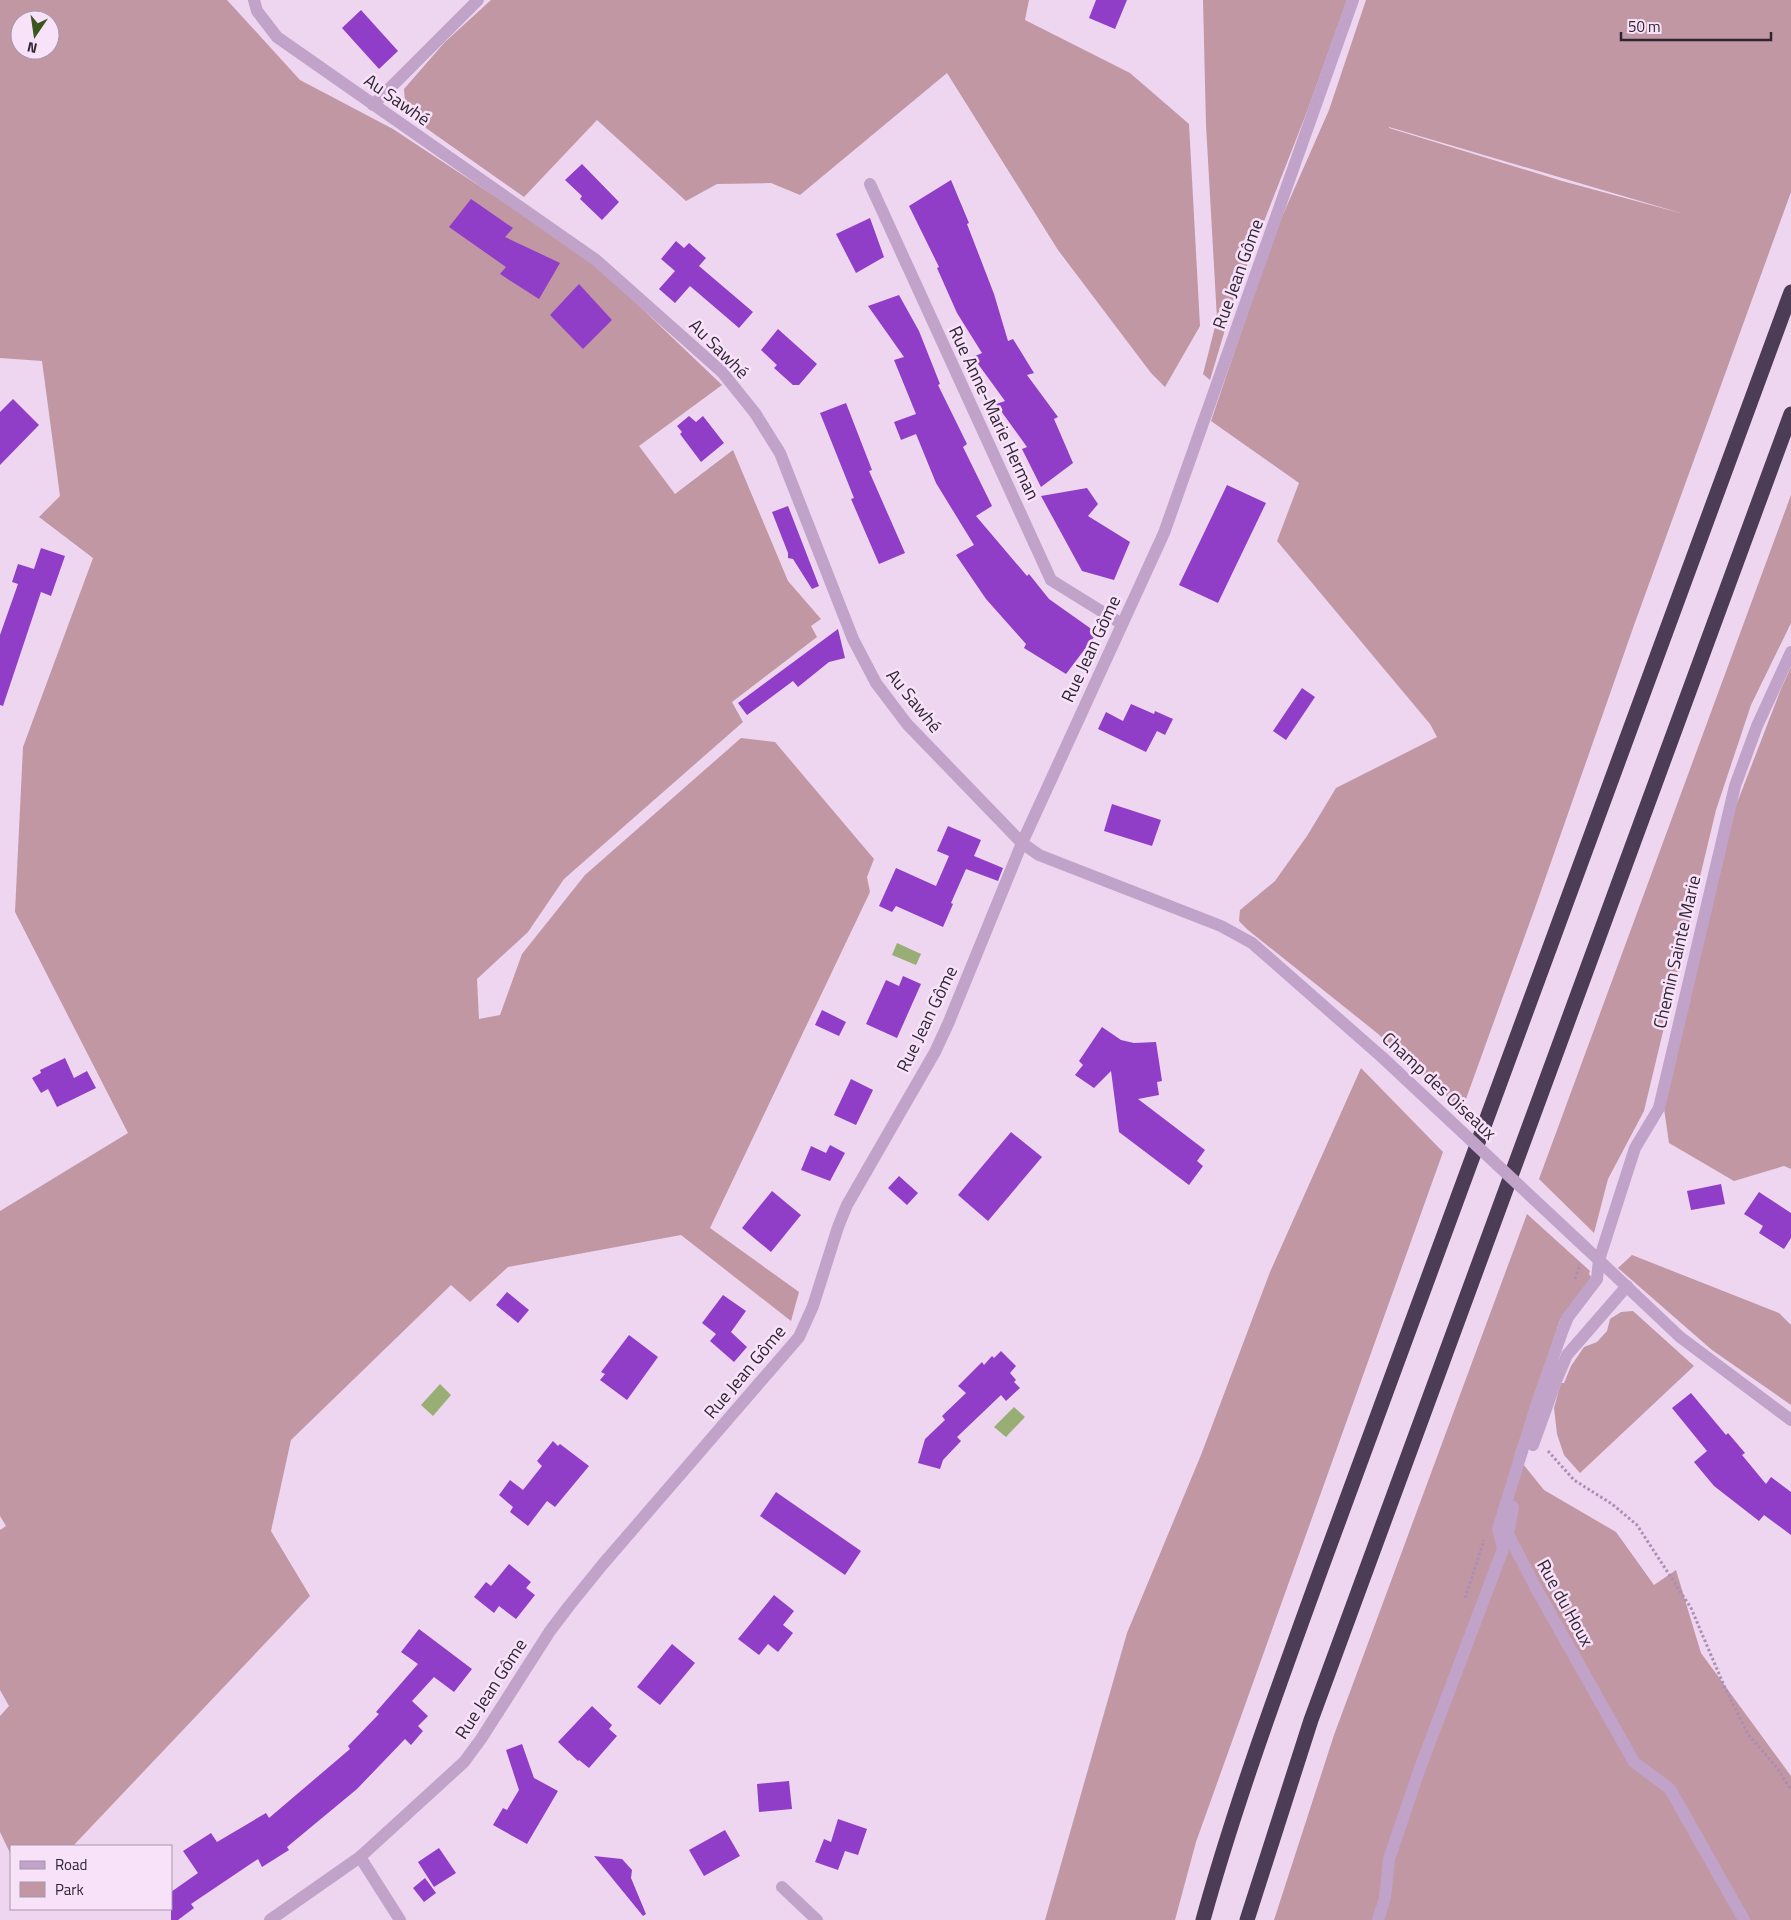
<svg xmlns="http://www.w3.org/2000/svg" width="1791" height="1920" font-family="'Titillium Web',sans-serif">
<rect width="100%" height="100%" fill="#eed6f1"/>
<g fill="#c097a3" fill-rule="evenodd">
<path d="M0 0H227L300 80 393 129 590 259 722 385 639 446 675 494 733 450 788 581 821 619 811 626 817 637 732 702 743 722 564 879 528 932 477 979 479 1019 500 1015 522 954 585 875 741 738 775 742 874 859 867 877 870 892 710 1228 799 1292 791 1321 681 1235 508 1267 470 1302 451 1285 291 1440 271 1531 310 1596 73 1846H11V1855L0 1832V1716L9 1706 0 1690V1530L6 1526 0 1516V1211L128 1133 15 912 23 747 93 558 39 517 60 496 42 361 0 358ZM20 20H50V50H20Z"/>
<path d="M491 0H1029L1025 20 1130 73 1189 124 1200 326 1165 387 1151 373 1058 250 947 73 800 195 771 183 717 184 686 201 597 120 524 197 406 114 404 89 445 42Z"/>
<path d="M1203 0H1347L1308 109 1236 293 1210 380 1203 374 1217 319 1206 125Z"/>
<path d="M1366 0H1791V192L1633 628 1536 905 1462 1110 1377 1033 1248 930 1239 921 1240 910 1275 881 1307 836 1336 788 1437 737 1430 724 1277 541 1299 483 1211 421 1274 235 1329 110ZM1389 128V127L1684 214 1562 181Z"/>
<path d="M1791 495V623L1751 705 1716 810 1644 1111 1608 1179 1594 1233 1539 1179Z"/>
<path d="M1791 667V1169L1784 1166 1734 1181 1669 1143 1662 1095 1732 816 1781 689Z"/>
<path d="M1361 1068 1443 1152 1196 1842 1175 1920H1045L1127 1633 1201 1455 1270 1272Z"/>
<path d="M1527 1214 1590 1271 1589 1274 1592 1278 1560 1320 1515 1454 1544 1490 1616 1532 1654 1585 1676 1570 1701 1653 1791 1776V1920H1274L1334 1735Z"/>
<path d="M1632 1255 1779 1313 1791 1325V1405L1712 1350 1618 1268Z"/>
<path d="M1633 1311 1694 1366 1580 1473 1564 1455 1557 1434 1554 1408 1561 1383H1564L1571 1366 1584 1347 1597 1342 1607 1331 1610 1319 1621 1312Z"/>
</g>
<g fill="#98ae75">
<path d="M897 943 921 954 916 965 892 955Z"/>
<path d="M440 1384 451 1395 433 1416 421 1405Z"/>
<path d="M1014 1407 1025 1417 1006 1437 994 1427Z"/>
</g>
<g fill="#903dc8">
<path d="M1096 0H1127L1115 29 1089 18Z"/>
<path d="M361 10 398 51 379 69 342 28Z"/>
<path d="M582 164 619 202 602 220 580 199 582 196 565 180Z"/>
<path d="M951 180 969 223 967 224 994 294 1008 341 1013 339 1034 373 1027 375 1058 417 1054 419 1073 463 1041 487 1022 449 1027 447 996 404 1005 401 973 357 982 353 957 313 937 268 939 267 909 206Z"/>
<path d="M471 199 513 228 505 237 560 263 539 299 500 274 506 267 449 227Z"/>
<path d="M870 218 884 257 856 273 836 234Z"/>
<path d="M676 241 684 248 689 243 706 258 699 266 753 312 739 328 690 286 675 303 659 289 675 271 661 259Z"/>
<path d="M579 284 612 320 583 349 550 315Z"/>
<path d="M899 295 919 331 940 384 938 385 967 444 963 447 992 506 976 516 1027 576 1029 574 1049 599 1097 633 1066 674 1024 648 1026 644 986 599 956 555 974 545 936 483 916 434 901 440 894 422 916 414 894 360 904 357 868 306Z"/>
<path d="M778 329 817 364 799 385H793L774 368 777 365 761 350Z"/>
<path d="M13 399 39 425 0 465V412Z"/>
<path d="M846 403 872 470 869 471 905 553 879 564 851 499 854 498 820 413Z"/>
<path d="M689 416 696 422 703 416 724 443 701 462 680 434 682 432 677 426Z"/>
<path d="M1227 485 1266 503 1218 603 1179 585Z"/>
<path d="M1087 488 1098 504 1088 516 1130 542 1114 580 1082 571 1041 496Z"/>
<path d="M788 506 819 586 812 589 793 559 788 558V553L772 512Z"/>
<path d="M41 548 65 556 51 596 41 592 3 706 0 705V635L18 584 12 582 18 564 34 569Z"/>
<path d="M838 629 845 658 829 662 798 687 793 681 747 715 738 703Z"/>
<path d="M1302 688 1315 697 1286 740 1273 731Z"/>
<path d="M1131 704 1154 714 1155 711 1173 719 1165 735 1157 731 1146 752 1098 729 1106 712 1123 721Z"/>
<path d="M1112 804 1161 820 1152 846 1104 831Z"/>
<path d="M948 826 981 840 974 856 1003 868 998 881 966 869 951 903 953 904 943 927 896 906 892 912 879 906 896 868 936 886 949 856 937 851Z"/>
<path d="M903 976 921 984 897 1038 866 1024 886 980 899 986Z"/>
<path d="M822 1010 846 1022 839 1036 815 1025Z"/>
<path d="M1102 1027 1121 1040 1134 1043 1156 1042 1162 1081 1157 1082 1159 1095 1138 1099 1205 1150 1197 1161 1203 1166 1189 1185 1119 1132 1111 1071 1094 1088 1075 1075 1083 1065 1079 1061Z"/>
<path d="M65 1058 74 1078 87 1071 96 1088 57 1107 48 1089 41 1093 32 1078 41 1073 40 1070Z"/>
<path d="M851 1079 873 1090 856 1125 834 1115Z"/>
<path d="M1011 1132 1042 1157 988 1221 958 1195Z"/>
<path d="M830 1145 845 1153 830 1181 801 1170 811 1146 826 1153Z"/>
<path d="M899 1176 918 1193 907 1205 888 1188Z"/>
<path d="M1721 1184 1725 1204 1691 1210 1687 1191Z"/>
<path d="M772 1191 801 1215 771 1252 742 1228Z"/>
<path d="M1759 1192 1791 1213V1238L1784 1249 1759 1233 1763 1226 1744 1214Z"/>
<path d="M507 1292 529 1310 518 1323 496 1305Z"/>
<path d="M723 1295 746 1311 731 1332 747 1347 734 1362 710 1341 716 1334 702 1323Z"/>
<path d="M629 1335 658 1357 627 1400 600 1380 605 1374 601 1372Z"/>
<path d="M1001 1351 1016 1366 1010 1373 1016 1380 1014 1382 1020 1388 1006 1401 1001 1395 957 1437 961 1441 943 1460 940 1469 918 1463 925 1439 945 1420 942 1416 966 1393 958 1386 982 1362 984 1365 992 1356 994 1358Z"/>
<path d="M1691 1393 1726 1435 1728 1433 1745 1453 1742 1455 1766 1484 1771 1477 1791 1492V1535L1764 1515 1759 1521 1714 1486 1694 1462 1707 1451 1672 1408Z"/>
<path d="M553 1441 558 1446 560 1444 589 1466 555 1507 547 1501 528 1526 510 1512 513 1507 499 1495 510 1480 523 1490 542 1466 537 1461Z"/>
<path d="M776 1492 861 1551 845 1575 760 1516Z"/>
<path d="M509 1564 531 1582 526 1588 535 1595 516 1619 499 1606 494 1613 474 1597 486 1582 491 1586Z"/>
<path d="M774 1595 794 1611 783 1625 793 1633 778 1652 768 1644 759 1655 738 1639Z"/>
<path d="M419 1629 472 1669 454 1692 434 1677 412 1701 428 1716 418 1726 423 1731 411 1745 405 1739 357 1789 287 1847 289 1850 262 1867 258 1859 191 1904 194 1908 178 1920H171V1892L198 1873 183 1851 211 1833 217 1842 266 1813 269 1818 350 1749 348 1746 379 1714 376 1712 418 1664 401 1652Z"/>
<path d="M672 1644 695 1663 660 1705 637 1687Z"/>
<path d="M592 1706 612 1725 609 1729 617 1736 589 1768 579 1760 578 1761 558 1742Z"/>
<path d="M522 1744 534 1778 558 1791 527 1844 493 1825 503 1808 507 1810 519 1790 506 1750Z"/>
<path d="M789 1781 792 1809 759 1812 757 1784Z"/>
<path d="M838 1819 867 1829 858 1855 845 1851 838 1870 815 1862 824 1839 831 1842Z"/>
<path d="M725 1830 740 1856 704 1876 689 1850Z"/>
<path d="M439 1848 456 1873 434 1887 418 1862Z"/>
<path d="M594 1856 622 1859 632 1870 631 1878 646 1914 643 1916Z"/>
<path d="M425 1878 436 1893 424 1902 413 1888Z"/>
</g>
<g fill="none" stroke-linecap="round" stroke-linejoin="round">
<g stroke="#ac8db4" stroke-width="3" stroke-dasharray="2.5 2.5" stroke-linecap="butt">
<path d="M1575 1279 1580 1264"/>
<path d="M1548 1451 1574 1480 1612 1504 1637 1525 1691 1608 1725 1688 1748 1734 1778 1769 1791 1790"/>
<path d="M1465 1598 1484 1540"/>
</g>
<g stroke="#c1a3c9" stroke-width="12">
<path d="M254 0 257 11 277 37 596 260 722 372 755 413 780 453 853 639 876 683 907 724 1022 843 1039 855 1221 926 1252 943 1383 1058"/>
<path d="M373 105 478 0"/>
<path d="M870 184 1051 580 1122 624"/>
<path d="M1586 1248 1680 1337 1791 1420"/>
<path d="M1533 1445 1556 1381 1567 1355 1627 1286"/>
<path d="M1513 1507 1508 1534 1537 1590 1634 1762 1670 1789 1744 1920"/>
<path d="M360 1857 400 1920"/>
<path d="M782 1887 817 1920"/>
<path d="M270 1920 360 1857 464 1762 481 1739 550 1631 569 1606 603 1564 799 1337 813 1306 838 1227 847 1205 935 1052 948 1024 1022 843 1164 533 1353 0"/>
<path d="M1378 1920 1385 1898 1389 1859 1420 1768 1503 1549 1498 1529 1537 1403 1562 1332 1568 1317 1597 1279 1599 1260 1635 1148 1659 1108 1735 786 1757 726 1791 652"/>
</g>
<g stroke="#4c3c55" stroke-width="15">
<path d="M1203 1920C1236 1801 1279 1685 1321 1569L1791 292"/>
<path d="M1247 1920 1311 1720 1791 414"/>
</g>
<path stroke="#c1a3c9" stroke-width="12" d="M1383 1058 1586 1248"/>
</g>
<g text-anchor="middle" stroke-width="5" stroke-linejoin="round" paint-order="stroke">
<g font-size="18" fill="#2f2533" stroke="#f7e2f9">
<text transform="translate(397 100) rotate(35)" y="6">Au Sawhé</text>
<text transform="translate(1238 274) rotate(-70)" y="6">Rue Jean Gôme</text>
<text transform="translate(719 349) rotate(45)" y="6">Au Sawhé</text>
<text transform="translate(994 413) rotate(65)" y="6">Rue Anne-Marie Herman</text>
<text transform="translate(1091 649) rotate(-65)" y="6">Rue Jean Gôme</text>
<text transform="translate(914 701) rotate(51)" y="6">Au Sawhé</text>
<text transform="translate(1677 952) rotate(-77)" y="6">Chemin Sainte Marie</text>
<text transform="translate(927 1019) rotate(-64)" y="6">Rue Jean Gôme</text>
<text transform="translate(1439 1086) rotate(43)" y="6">Champ des Oiseaux</text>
<text transform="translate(745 1372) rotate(-50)" y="6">Rue Jean Gôme</text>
<text transform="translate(1565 1603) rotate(61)" y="6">Rue du Houx</text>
<text transform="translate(491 1689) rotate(-57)" y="6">Rue Jean Gôme</text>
</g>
</g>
<rect x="10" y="1845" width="162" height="65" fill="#f7e2f9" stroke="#a796aa"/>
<rect x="20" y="1861" width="25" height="8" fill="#c1a3c9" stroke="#a796aa"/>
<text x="55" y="1870" font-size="15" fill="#2f2533">Road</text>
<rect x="20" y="1882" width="25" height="15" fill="#c097a3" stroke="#a796aa"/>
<text x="55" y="1895" font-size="15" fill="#2f2533">Park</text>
<g transform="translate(35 35) rotate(193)"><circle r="24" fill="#f7e2f9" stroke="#a796aa"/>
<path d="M0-4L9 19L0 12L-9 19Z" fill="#3c551a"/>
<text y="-8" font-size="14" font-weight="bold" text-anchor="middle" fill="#2f2533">N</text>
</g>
<path d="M1621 32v8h150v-8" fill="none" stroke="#2f2533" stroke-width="2.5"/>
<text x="1628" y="32" font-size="15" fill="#2f2533" stroke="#f7e2f9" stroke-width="4" paint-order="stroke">50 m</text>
</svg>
